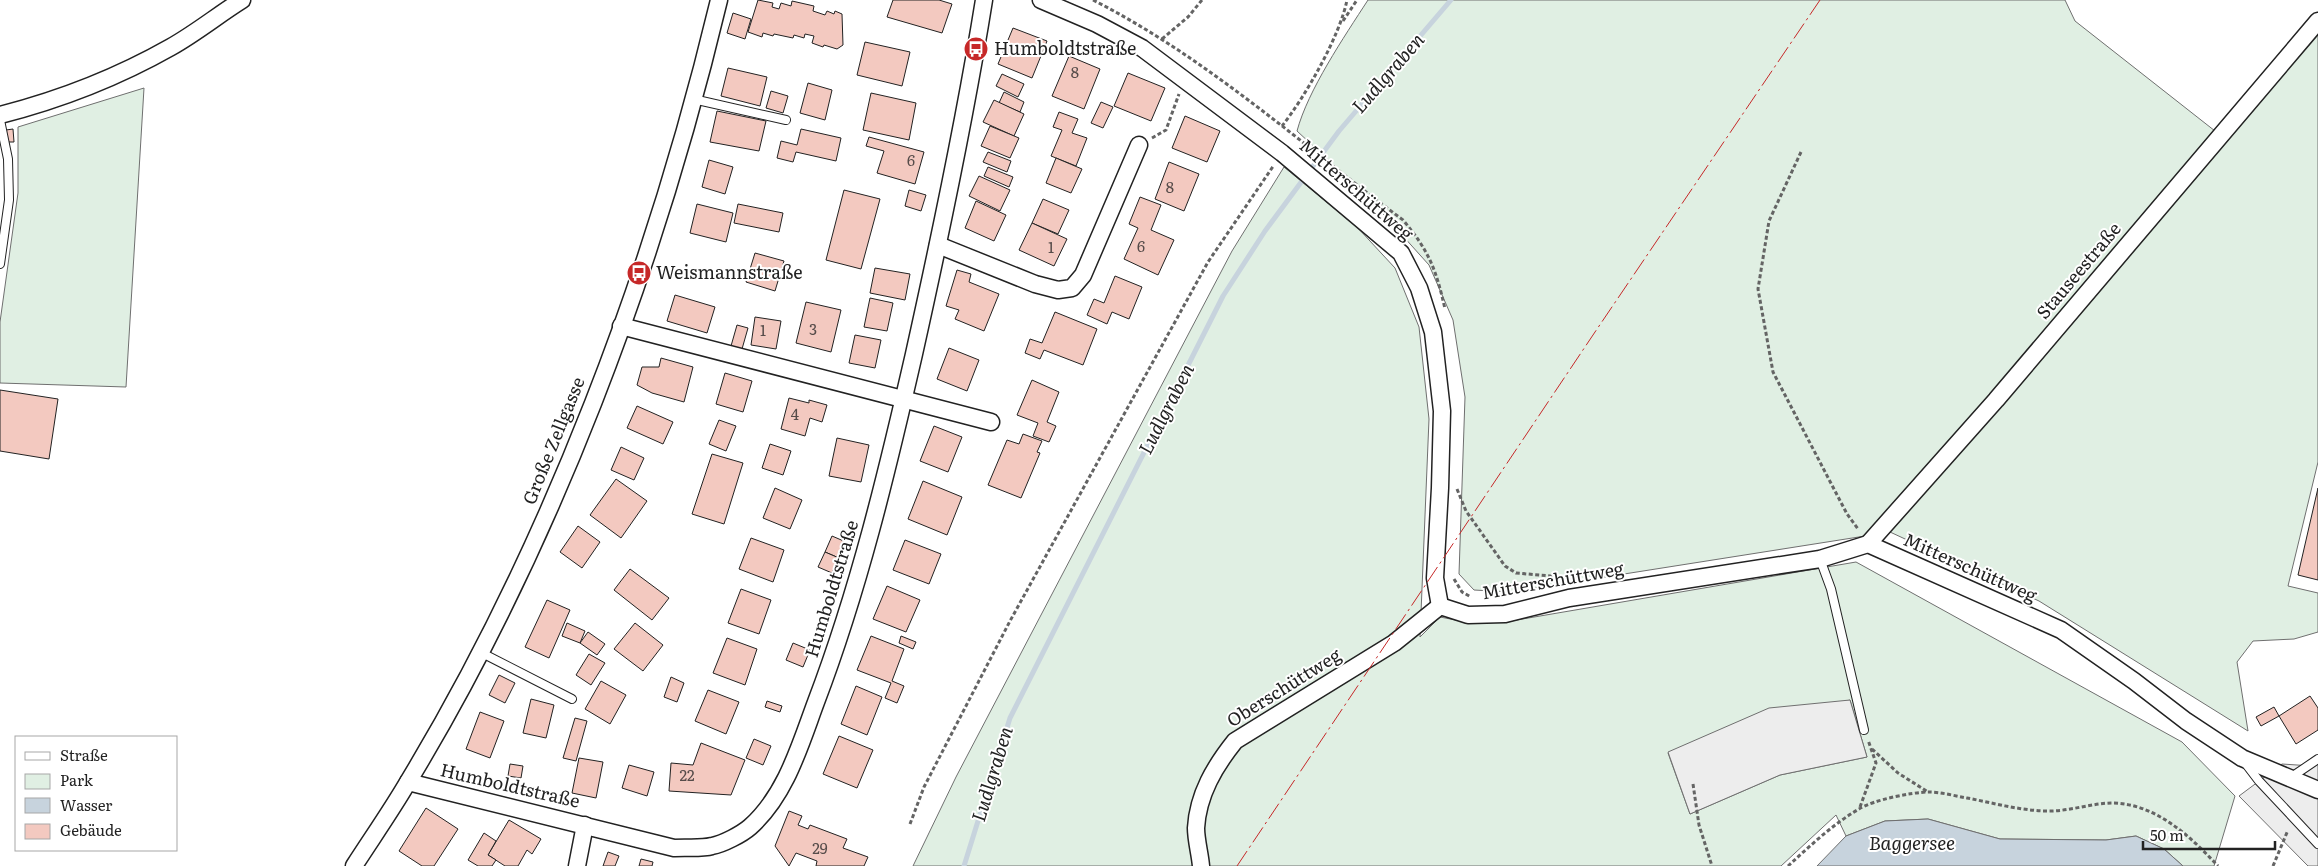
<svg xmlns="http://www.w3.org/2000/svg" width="2318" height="866" font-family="Literata,serif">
<rect width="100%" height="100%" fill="#fff"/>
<g fill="#e0efe3" stroke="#6f6f6f" fill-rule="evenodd">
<path d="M1368 0H2065L2075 21 2215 131 1995 392 1865 536 1510 592 1474 590 1459 574 1465 397 1453 320 1429 265 1367 196 1297 131C1308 90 1344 37 1368 0Z"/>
<path d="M2318 33V462L2288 586 2318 593V632L2294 639 2253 641 2237 662 2248 731 2039 601 1890 532Z"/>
<path d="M144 88 126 387 0 383V322L18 193V127Z"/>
<path d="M1284 167 1357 227 1395 268 1419 327 1429 419 1420 637 1440 617 1466 622H1505L1856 562 2182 742 2235 796 2214 866H2183L2164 849 2136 836 2106 840 2000 839 1928 819 1885 821 1846 836 1836 815 1781 866H913L956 777 1232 251ZM1850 700 1867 757 1780 775 1690 814 1668 753Z"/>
</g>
<g fill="#ededed" stroke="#6f6f6f">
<path d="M1850 700 1867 757 1780 775 1690 814 1668 752 1769 708Z"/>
<path d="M2318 762V866H2308L2239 796 2282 764 2312 766Z"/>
</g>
<path fill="#c7d3dd" stroke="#6f6f6f" d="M1928 819 2000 839 2106 840 2136 836 2164 849 2183 866H1817L1846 836 1885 821Z"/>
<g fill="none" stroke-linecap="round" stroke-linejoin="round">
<path stroke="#c7d3dd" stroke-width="5" d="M964 866 1010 718 1223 296 1265 231 1339 131 1451 0"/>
</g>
<g fill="#f3c9c0" stroke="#222">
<path d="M758 0 773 3 772 7 779 9 781 3 791 6 792 1 814 6 813 11 825 15 827 11 834 14 835 11 842 14 843 45 837 49 824 45 823 47 812 43 814 36 805 34 804 38 794 35 793 38 774 34 773 36 763 33 762 37 748 32Z"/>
<path d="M893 0H939L952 4 942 33 887 17Z"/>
<path d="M733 13 751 19 745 39 727 33Z"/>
<path d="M1013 28 1047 41 1032 78 998 64Z"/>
<path d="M865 42 910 52 902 86 857 75Z"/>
<path d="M1069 56 1100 69 1084 109 1052 96Z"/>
<path d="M728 68 767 77 760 106 721 96Z"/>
<path d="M1128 73 1165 88 1151 121 1114 106Z"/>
<path d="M1002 74 1024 84 1018 97 996 86Z"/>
<path d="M808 83 832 90 825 120 800 113Z"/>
<path d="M771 91 788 96 783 113 766 108Z"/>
<path d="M1004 92 1024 102 1020 112 999 103Z"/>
<path d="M871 93 916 103 909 140 863 130Z"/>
<path d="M994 100 1024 114 1014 136 983 122Z"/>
<path d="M1101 102 1113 107 1103 128 1091 123Z"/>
<path d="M717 111 766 121 759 151 710 142Z"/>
<path d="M1059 112 1078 119 1072 133 1087 138 1076 166 1051 156 1062 130 1053 127Z"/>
<path d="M1185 116 1220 131 1207 162 1172 148Z"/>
<path d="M990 126 1019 138 1010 158 981 146Z"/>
<path d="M13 129 14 142H7L6 130Z"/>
<path d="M801 129 841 138 836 161 796 152 793 162 777 158 781 141 797 145Z"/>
<path d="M869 137 924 152 915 184 877 173 884 151 866 146Z"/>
<path d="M988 152 1011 161 1007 172 983 162Z"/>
<path d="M1056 158 1082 169 1071 193 1046 183Z"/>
<path d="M709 160 733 167 725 194 702 187Z"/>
<path d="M1169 162 1199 174 1184 211 1155 199Z"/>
<path d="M988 167 1013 177 1009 187 984 176Z"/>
<path d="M979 176 1010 190 1000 211 969 196Z"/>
<path d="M844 190 880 199 861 269 826 260Z"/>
<path d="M909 190 926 195 921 211 905 206Z"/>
<path d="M1140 197 1161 205 1151 230 1174 240 1158 275 1124 259 1138 228 1129 224Z"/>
<path d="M1043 199 1069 210 1058 234 1032 223Z"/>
<path d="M976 201 1006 215 994 241 965 228Z"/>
<path d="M697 204 733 213 726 242 690 233Z"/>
<path d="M738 204 783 213 779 232 734 223Z"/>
<path d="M1032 223 1067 239 1054 266 1019 250Z"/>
<path d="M755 253 784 261 775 291 746 282Z"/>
<path d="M875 268 910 274 905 300 870 293Z"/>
<path d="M957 270 971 274 969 282 999 294 984 331 955 319 959 310 946 306Z"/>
<path d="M1115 276 1142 287 1129 319 1112 312 1107 324 1087 315 1094 299 1104 303Z"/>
<path d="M675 295 715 307 707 333 667 321Z"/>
<path d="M870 298 893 303 887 331 864 327Z"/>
<path d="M806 302 841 310 831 352 796 343Z"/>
<path d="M1055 312 1097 329 1083 365 1044 350 1040 359 1025 353 1030 339 1042 343Z"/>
<path d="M755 317 781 321 776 349 751 345Z"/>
<path d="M737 325 748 328 742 349 731 346Z"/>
<path d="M855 335 881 340 875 368 849 363Z"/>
<path d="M949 348 979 360 967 391 937 379Z"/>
<path d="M661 358 693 367 684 402 652 393 637 385 642 367H659Z"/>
<path d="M725 373 752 381 743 412 716 404Z"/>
<path d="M1032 380 1059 392 1047 422 1056 426 1049 442 1033 436 1038 423 1017 415Z"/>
<path d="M0 390 58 399 49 459 0 451Z"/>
<path d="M789 398 809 403V400L827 405 822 422 810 418 805 436 781 429Z"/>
<path d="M637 406 673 422 663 444 627 428Z"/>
<path d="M719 420 736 426 726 451 709 444Z"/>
<path d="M934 426 962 437 948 472 920 461Z"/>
<path d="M1023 434 1042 441 1037 452 1040 453 1021 498 988 485 1007 440 1019 444Z"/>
<path d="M837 438 869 445 861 482 829 476Z"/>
<path d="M770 444 791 451 783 475 762 468Z"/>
<path d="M621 447 644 458 634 480 611 470Z"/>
<path d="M712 454 743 463 724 524 692 514Z"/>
<path d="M616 479 647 501 621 538 590 515Z"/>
<path d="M923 481 962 497 947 535 908 519Z"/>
<path d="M775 488 802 500 790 529 763 518Z"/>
<path d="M2318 488V580L2298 575Z"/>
<path d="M578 526 600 542 582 568 560 552Z"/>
<path d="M832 536 846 542 839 558 825 552Z"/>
<path d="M751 538 784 550 773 582 739 569Z"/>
<path d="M905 540 941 554 929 584 893 570Z"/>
<path d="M825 552 839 558 832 573 818 567Z"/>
<path d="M630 569 669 598 652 620 614 590Z"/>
<path d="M887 586 920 600 906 632 873 619Z"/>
<path d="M741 589 771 600 759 634 728 623Z"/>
<path d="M547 600 570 610 549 658 525 647Z"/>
<path d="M567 623 585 631 580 643 562 636Z"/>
<path d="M635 623 663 645 643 671 614 649Z"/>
<path d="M588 632 605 644 597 655 580 643Z"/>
<path d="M871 636 904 649 892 681 904 686 897 703 885 698 891 683 857 670Z"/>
<path d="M901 636 916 642 913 649 899 643Z"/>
<path d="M727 638 757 649 745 685 713 673Z"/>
<path d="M793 643 810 650 803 667 786 660Z"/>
<path d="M589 654 605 663 591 685 576 675Z"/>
<path d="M499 675 515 683 505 703 489 695Z"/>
<path d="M671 677 684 683 677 702 664 697Z"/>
<path d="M601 681 626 695 610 724 585 709Z"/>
<path d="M856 686 882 697 867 735 841 724Z"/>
<path d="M708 690 739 702 726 734 695 721Z"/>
<path d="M2310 696 2318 708V730L2296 744 2279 716Z"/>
<path d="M531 699 554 705 546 738 523 733Z"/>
<path d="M767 701 782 706 780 712 765 707Z"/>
<path d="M2274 707 2279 716 2261 726 2256 717Z"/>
<path d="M480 712 504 721 490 758 466 749Z"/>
<path d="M575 718 587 721 576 761 563 758Z"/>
<path d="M839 736 873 750 857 788 823 774Z"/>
<path d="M754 739 771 746 763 765 746 758Z"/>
<path d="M701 743 745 760 731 795 669 791 671 763 693 765Z"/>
<path d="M579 758 603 762 596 798 572 793Z"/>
<path d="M510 764 523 766 521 778 508 776Z"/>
<path d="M629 765 654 772 647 796 622 788Z"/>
<path d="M426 808 458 829 434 866H422L399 851Z"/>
<path d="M789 811 802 816 798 825 808 829 810 825 847 839 843 848 868 857 864 866H816L817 861 796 853 789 866 775 846Z"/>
<path d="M509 820 541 839 532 854 527 850 518 866H505L488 855Z"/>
<path d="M484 833 496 841 488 855 496 860 492 866H478L468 860Z"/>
<path d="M608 852 619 856 615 866H603Z"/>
<path d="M641 859 653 862 652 866H639Z"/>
</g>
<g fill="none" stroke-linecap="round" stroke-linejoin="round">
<defs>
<g id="lane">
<path d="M693 99 786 120"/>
<path d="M0 120 8 159 9 200 0 264"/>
<path d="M1820 559 1831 589 1864 730"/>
<path d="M480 652 572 699"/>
<path d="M2246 764 2259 781 2318 844"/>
<path d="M2290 778 2318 759"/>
</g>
<g id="street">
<path d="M1041 0 1097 24 1142 48 1282 153 1401 253 1419 288 1433 332 1442 411 1440 488 1435 578 1440 606"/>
<path d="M0 115C59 100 118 77 171 47 196 33 218 15 242 0"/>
<path d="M938 245 1035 284 1058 290 1072 288 1083 275 1139 145"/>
<path d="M621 326 991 422"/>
<path d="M1868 544 1996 400 2318 21"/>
<path d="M1440 606 1468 615 1505 614 1569 598 1820 559 1868 544 2061 630 2134 681 2186 721 2242 758 2318 790"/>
<path d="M408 782 674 848C686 847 701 849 712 846 723 844 742 834 750 827 786 795 800 745 816 702 859 589 887 472 914 354 940 237 965 119 984 0"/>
<path d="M354 866C372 838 391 811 408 782 551 546 655 268 719 0"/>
<path d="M577 866 585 825"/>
<path d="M1201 866C1200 854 1196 840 1196 828 1198 794 1215 766 1235 741L1394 643 1440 606"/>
</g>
</defs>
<use href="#lane" stroke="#222" stroke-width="10"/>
<use href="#street" stroke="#222" stroke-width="19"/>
<g stroke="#646464" stroke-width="3" stroke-dasharray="4 2.5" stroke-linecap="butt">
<path d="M1093 0C1207 58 1301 144 1403 220 1429 251 1436 269 1445 309"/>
<path d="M1343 21 1357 0"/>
<path d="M1162 39 1188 17 1202 0"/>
<path d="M1282 126C1305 97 1340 36 1347 0"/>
<path d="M1152 138 1166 130 1179 94"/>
<path d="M1801 152 1769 221 1758 289 1773 372 1847 514 1858 529"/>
<path d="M1457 489 1466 511 1505 566 1516 573 1562 577 1570 580"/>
<path d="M1454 579 1462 592 1471 597"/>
<path d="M1872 749 1898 773 1928 792"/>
<path d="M1693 784 1699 825 1712 866"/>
<path d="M1860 807 1876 763 1868 740"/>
<path d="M910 824 924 787 1010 621 1208 262 1274 165"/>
<path d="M1788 866C1810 846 1833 824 1859 809 1873 800 1912 792 1929 792 1941 792 1955 796 1967 798 1994 803 2021 811 2049 811 2071 811 2092 803 2113 803 2156 804 2190 836 2218 866"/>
<path d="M2273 866 2288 830"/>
</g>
<use href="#lane" stroke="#fff" stroke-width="8"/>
<use href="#street" stroke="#fff" stroke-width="16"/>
<path stroke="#c62828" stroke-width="1" stroke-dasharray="18 4 2.5 4" stroke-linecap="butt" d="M1237 866 1595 332 1820 0"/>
</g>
<defs>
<symbol id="bus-disc" viewBox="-11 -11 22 22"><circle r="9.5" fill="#c62828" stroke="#fff"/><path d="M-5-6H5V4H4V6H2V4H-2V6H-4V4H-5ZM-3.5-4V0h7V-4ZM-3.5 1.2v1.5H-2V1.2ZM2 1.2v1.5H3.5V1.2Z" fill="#fff"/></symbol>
</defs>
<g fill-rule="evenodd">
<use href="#bus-disc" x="962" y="35" width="28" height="28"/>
<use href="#bus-disc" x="625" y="259" width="28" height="28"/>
</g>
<g text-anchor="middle" stroke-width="4" stroke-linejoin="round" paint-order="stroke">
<g font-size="15" fill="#564c4a">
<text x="1075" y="78">8</text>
<text x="911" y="166">6</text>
<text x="1170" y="193">8</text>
<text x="1141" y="252">6</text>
<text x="1051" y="253">1</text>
<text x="813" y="335">3</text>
<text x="763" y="336">1</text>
<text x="795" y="420">4</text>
<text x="687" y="781">22</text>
<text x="820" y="854">29</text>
</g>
<g font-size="18" fill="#222" stroke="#fff" text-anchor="start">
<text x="994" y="55">Humboldtstraße</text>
<text x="656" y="279">Weismannstraße</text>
</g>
<g font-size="18" fill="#222" stroke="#fff">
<text transform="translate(1356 190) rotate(41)" y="6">Mitterschüttweg</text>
<text transform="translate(2079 271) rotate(-50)" y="6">Stauseestraße</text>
<text transform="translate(554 441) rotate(-68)" y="6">Große Zellgasse</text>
<text transform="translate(1970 568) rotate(24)" y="6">Mitterschüttweg</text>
<text transform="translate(1553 581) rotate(-10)" y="6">Mitterschüttweg</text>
<text transform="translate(832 589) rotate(-73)" y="6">Humboldtstraße</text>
<text transform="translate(1284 688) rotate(-32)" y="6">Oberschüttweg</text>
<text transform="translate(510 786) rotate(13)" y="6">Humboldtstraße</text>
</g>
<g font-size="19" font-style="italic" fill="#222" stroke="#fff">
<text transform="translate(1388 73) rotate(-49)" y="7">Ludlgraben</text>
<text transform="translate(1166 409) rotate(-63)" y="7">Ludlgraben</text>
<text transform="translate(992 774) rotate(-73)" y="7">Ludlgraben</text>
<text x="1912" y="850">Baggersee</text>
</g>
</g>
<rect x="15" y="736" width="162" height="115" fill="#ffffff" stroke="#a7a7a7"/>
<rect x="25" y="752" width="25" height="8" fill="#ffffff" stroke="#a7a7a7"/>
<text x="60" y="761" font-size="15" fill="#222222">Straße</text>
<rect x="25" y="774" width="25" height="15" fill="#e0efe3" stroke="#a7a7a7"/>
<text x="60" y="786" font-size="15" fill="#222222">Park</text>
<rect x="25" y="798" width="25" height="15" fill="#c7d3dd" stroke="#a7a7a7"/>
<text x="60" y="811" font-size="15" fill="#222222">Wasser</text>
<rect x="25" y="824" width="25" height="15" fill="#f3c9c0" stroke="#a7a7a7"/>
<text x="60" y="836" font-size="15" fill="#222222">Gebäude</text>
<path d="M2143 841v8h132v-8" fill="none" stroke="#222222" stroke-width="2.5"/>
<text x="2150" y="841" font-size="15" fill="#222222" stroke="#ffffff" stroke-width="4" paint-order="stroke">50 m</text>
</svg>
